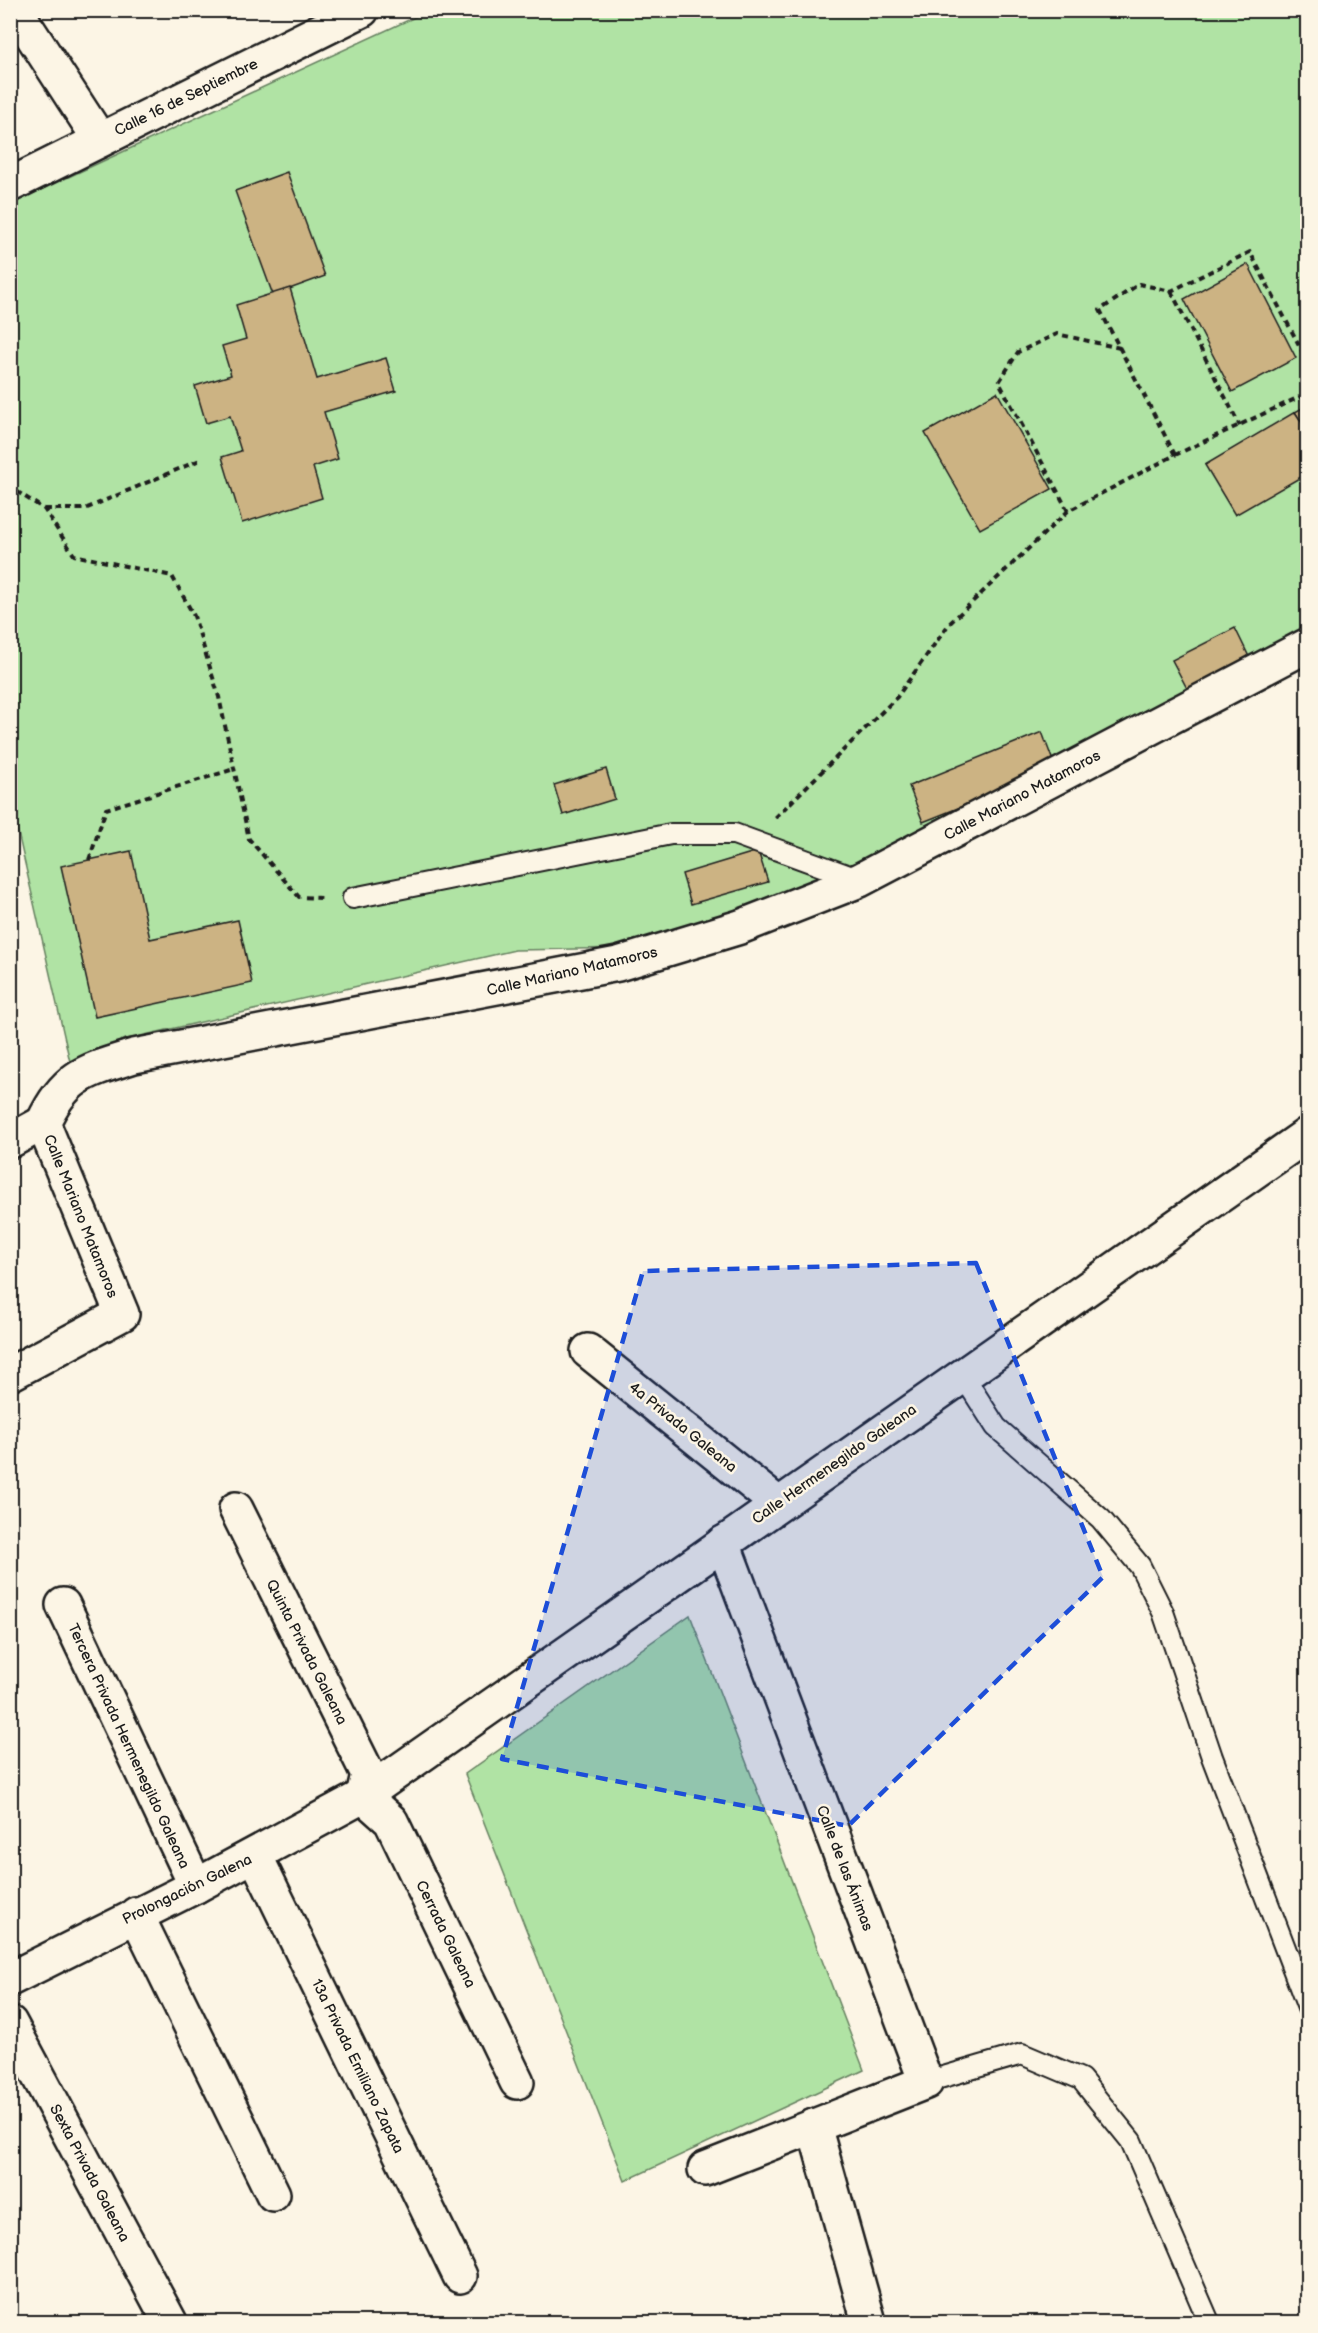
<svg xmlns="http://www.w3.org/2000/svg" width="1318" height="2333" font-family="'Balsamiq Sans',sans-serif">
<rect width="100%" height="100%" fill="#fcf5e5"/>
<filter id="ink" filterUnits="userSpaceOnUse"><feTurbulence type="fractalNoise" baseFrequency=".0167" numOctaves="2"/><feDisplacementMap in="SourceGraphic" scale="12" xChannelSelector="R" yChannelSelector="G"/><feConvolveMatrix kernelMatrix="1 2 1 2 8 2 1 2 1" color-interpolation-filters="sRGB"/></filter>
<g filter="url(#ink)">
<g fill="#b0e3a4" stroke="#668060" stroke-width="1.5">
<path d="M428 11H1307V633L804 891 636 948 515 950 123 1040 70 1062 11 802 10 204Z"/>
<path d="M690 1615 864 2070 625 2181 465 1774Z"/>
</g>
<g fill="#ccb383" stroke="#1c1c1c" stroke-width="1.5">
<path d="M287 172 325 276 273 295 235 191Z"/>
<path d="M1248 264 1296 358 1232 392 1184 299Z"/>
<path d="M290 288 317 379 386 358 396 391 324 412 338 459 313 467 322 498 242 523 222 457 241 451 230 416 206 423 195 386 231 375 222 346 246 339 236 305Z"/>
<path d="M997 392 1052 489 980 529 925 433Z"/>
<path d="M1308 405V432L1295 412Z"/>
<path d="M1295 412 1308 432V473L1235 515 1205 465Z"/>
<path d="M1235 628 1252 663 1190 694 1172 660Z"/>
<path d="M1042 732 1056 769 923 822 909 786Z"/>
<path d="M606 769 615 799 563 815 554 785Z"/>
<path d="M131 851 150 939 238 920 252 983 95 1017 61 866Z"/>
<path d="M758 851 768 882 691 904 682 874Z"/>
</g>
<g fill="none" stroke-linecap="round" stroke-linejoin="round">
<defs>
<g id="lane">
<path d="M353 898 671 834H734L860 880"/>
<path d="M962 1374 996 1427 1101 1519 1140 1566 1163 1612 1212 1757 1308 2008"/>
<path d="M926 2082 1022 2054 1081 2079 1131 2141 1209 2322"/>
</g>
<g id="street">
<path d="M20 10 24 23 100 140"/>
<path d="M10 185 362 10"/>
<path d="M10 1141 43 1123"/>
<path d="M588 1351 778 1504"/>
<path d="M10 1374 122 1314 43 1123C65 1075 86 1071 134 1056L618 964 740 927 860 880 1308 645"/>
<path d="M236 1509 368 1774 363 1796"/>
<path d="M63 1605 196 1886"/>
<path d="M363 1796 391 1821 517 2082"/>
<path d="M255 1855 460 2276"/>
<path d="M136 1914 273 2194"/>
<path d="M10 1979 196 1886 363 1796 1308 1134"/>
<path d="M10 2023 170 2322"/>
<path d="M814 2126 869 2322"/>
<path d="M705 2169 926 2082 723 1543"/>
</g>
</defs>
<use href="#lane" stroke="#1c1c1c" stroke-width="24"/>
<use href="#street" stroke="#1c1c1c" stroke-width="38"/>
<g stroke="#1c1c1c" stroke-width="4" stroke-dasharray="6 4.5" stroke-linecap="butt">
<path d="M1171 291 1240 426"/>
<path d="M1175 455 1100 310 1139 284 1171 291 1250 252 1308 362"/>
<path d="M10 483 16 491 44 509 74 555 172 576 194 616 219 697 249 839 299 897 322 898"/>
<path d="M45 509H85L202 459"/>
<path d="M1068 511 999 382 1018 352 1057 334 1120 348"/>
<path d="M775 818 897 697 949 624 1068 511 1175 455 1308 393"/>
<path d="M89 860 106 809 234 769"/>
</g>
<use href="#lane" stroke="#fcf5e5" stroke-width="20"/>
<use href="#street" stroke="#fcf5e5" stroke-width="33"/>
</g>
</g>
<path fill="#1d4ed8" fill-opacity="0.2" stroke="#1d4ed8" stroke-width="4.5" stroke-dasharray="12 8" stroke-linejoin="round" d="M976 1263 1103 1577 848 1826 502 1759 643 1271Z"/>
<g text-anchor="middle" stroke-width="5" stroke-linejoin="round" paint-order="stroke">
<g font-size="15" fill="#1c1c1c" stroke="#fcf5e5">
<text transform="translate(186 97) rotate(-26)" y="5">Calle 16 de Septiembre</text>
<text transform="translate(1022 795) rotate(-28)" y="5">Calle Mariano Matamoros</text>
<text transform="translate(572 971) rotate(-13)" y="5">Calle Mariano Matamoros</text>
<text transform="translate(81 1216) rotate(68)" y="5">Calle Mariano Matamoros</text>
<text transform="translate(683 1427) rotate(39)" y="5">4a Privada Galeana</text>
<text transform="translate(834 1464) rotate(-35)" y="5">Calle Hermenegildo Galeana</text>
<text transform="translate(307 1652) rotate(63)" y="5">Quinta Privada Galeana</text>
<text transform="translate(129 1746) rotate(65)" y="5">Tercera Privada Hermenegildo Galeana</text>
<text transform="translate(845 1868) rotate(69)" y="5">Calle de las Ánimas</text>
<text transform="translate(187 1889) rotate(-26)" y="5">Prolongación Galena</text>
<text transform="translate(446 1934) rotate(64)" y="5">Cerrada Galeana</text>
<text transform="translate(358 2066) rotate(64)" y="5">13a Privada Emiliano Zapata</text>
<text transform="translate(90 2173) rotate(62)" y="5">Sexta Privada Galeana</text>
</g>
</g>
<rect width="1318" height="2333" fill="none" stroke="#fcf5e5" stroke-width="36"/>
<rect x="18" y="18" width="1282" height="2297" fill="none" stroke="#1c1c1c" stroke-width="2" filter="url(#ink)"/>
</svg>
